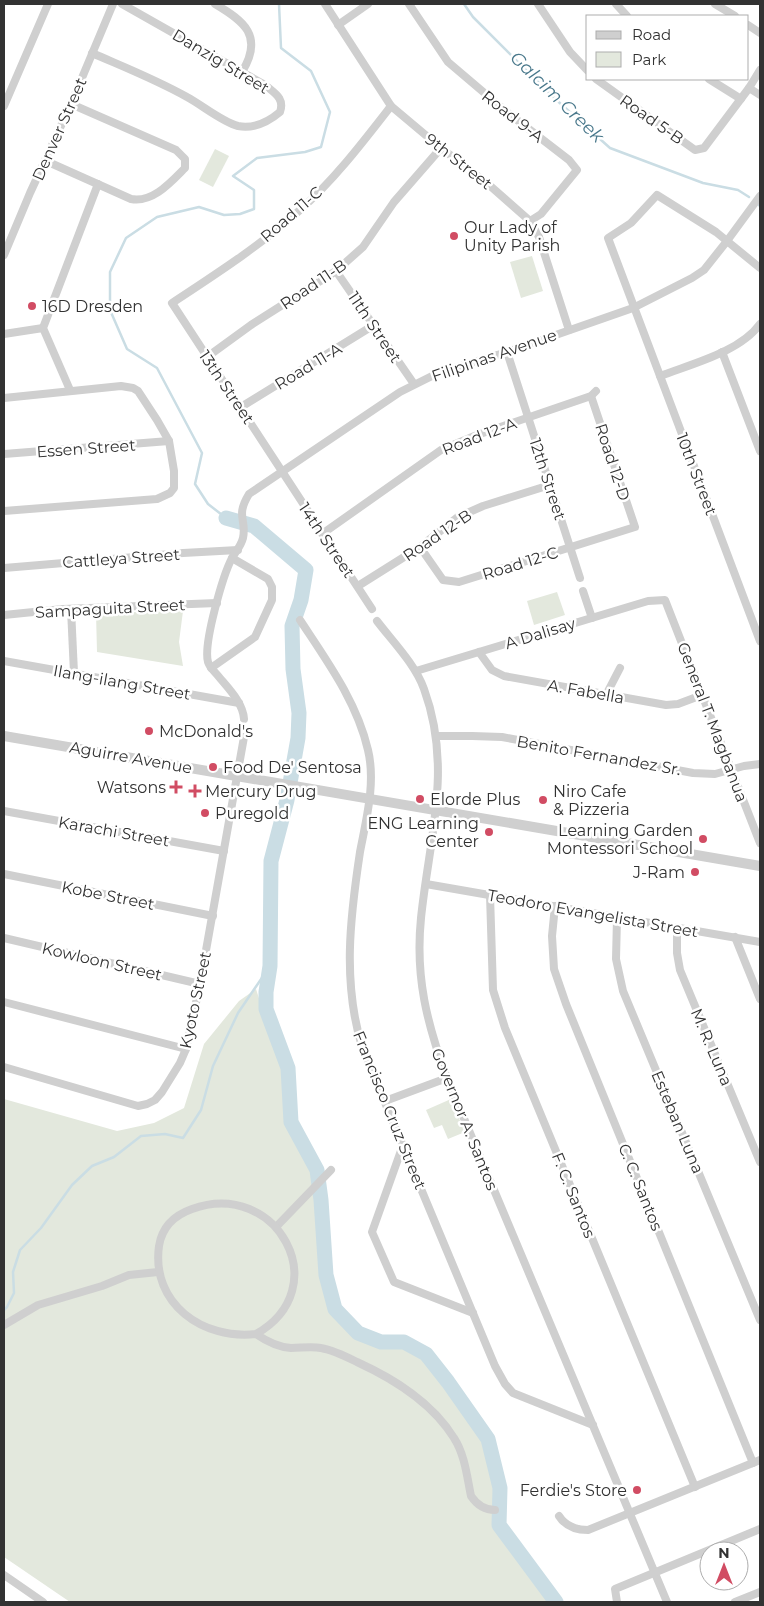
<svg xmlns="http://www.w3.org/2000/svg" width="764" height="1606" font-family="Montserrat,sans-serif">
<rect width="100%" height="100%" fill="#fff"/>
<g fill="#e3e8dd">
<path d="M215 149 229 156 213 187 199 180Z"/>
<path d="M532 256 543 291 521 298 510 262Z"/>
<path d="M557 592 565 615 534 625 527 601Z"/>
<path d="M183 611 179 642 183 666 97 652 96 613Z"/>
<path d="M256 989 282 1070 286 1123 317 1170 321 1200 326 1275 335 1309 358 1333 381 1342H404L426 1354 448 1382 488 1439 500 1488 499 1525 556 1602H70L4 1557V1099L117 1131 154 1123 184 1108 204 1044 239 1001Z"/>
<path d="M451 1099 453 1104 456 1103 461 1114 458 1116 465 1132 448 1139 442 1125 434 1128 426 1110Z"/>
</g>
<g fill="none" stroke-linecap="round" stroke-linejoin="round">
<g stroke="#cadde4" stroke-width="2.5">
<path d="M464 4 473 17 552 96 610 148 703 183 738 190 749 197"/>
<path d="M759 205 760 206"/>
<path d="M226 518 208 504 195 484 202 453 157 368 127 349 110 310V272L126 238 157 217 199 207 224 215 240 214 254 209V190L233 176 257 158 305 152 321 147 330 112 311 71 281 48 279 4"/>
<path d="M4 1310 7 1307 14 1293 13 1272 20 1250 41 1228 72 1185 92 1166 114 1157 141 1136 165 1134 183 1138 201 1110 213 1066 238 1013 270 966"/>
</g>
<path stroke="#cadde4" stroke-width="15" d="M226 518 254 526 306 570 301 600 292 626 293 669 299 713 298 738 287 800 271 861 270 966 266 992V1009L288 1068 291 1122 317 1170 321 1200 326 1275 335 1309 358 1333 381 1342H404L426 1354 448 1382 488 1439 500 1488 499 1525 556 1602"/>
<g stroke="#cfcfcf" stroke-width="8">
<path d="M215 4C244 21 264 36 242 72"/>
<path d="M325 4 391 106 441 148 488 184 530 221 539 237 569 330"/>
<path d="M409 4 448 62 508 113 569 160 577 170 541 214 530 221"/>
<path d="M538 4 570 52 588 71"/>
<path d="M616 4 627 16"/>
<path d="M715 4 735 16"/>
<path d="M338 25 368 4"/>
<path d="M748 25 760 33"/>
<path d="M92 53C124 67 157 80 187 97 202 105 222 122 238 126 254 129 267 123 280 112 285 98 274 93 265 85L122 4"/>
<path d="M596 79 695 150 704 148 749 88 760 70"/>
<path d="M709 79 741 99"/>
<path d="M749 88 760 95"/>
<path d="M4 106 48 4"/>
<path d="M46 161 131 199C153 203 171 182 185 168V159L176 150 71 104"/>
<path d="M4 255 30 193 71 104 113 4"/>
<path d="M760 268 716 232 657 195 631 223 608 238 760 641"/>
<path d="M336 271 414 384"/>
<path d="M4 334 43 328"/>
<path d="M507 352 580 578"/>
<path d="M722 352 760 451"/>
<path d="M207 357 251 325 336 271 363 247 394 202 441 148"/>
<path d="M660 376C691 364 740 352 760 324"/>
<path d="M70 390 43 328 98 184"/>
<path d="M4 398 121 386 133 388 138 391 157 420 169 441 174 471V488L170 493 157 499 4 511"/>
<path d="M241 407 374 325"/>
<path d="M4 454 169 441"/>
<path d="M322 534 441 450 477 435 591 396 596 391"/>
<path d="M420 547 443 580 459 582 635 527 591 396"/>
<path d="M4 568 183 553 238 550"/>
<path d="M358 586 420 547 458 517 483 506 550 485"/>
<path d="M583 591 592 618"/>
<path d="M71 609 74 673"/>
<path d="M372 609 172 303C216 274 261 245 300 210 334 180 363 142 391 106"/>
<path d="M4 615 63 609 217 603"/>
<path d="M300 620C327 661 357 702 368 750 376 783 366 820 360 852 350 918 342 984 363 1050L495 1366 505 1384 513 1393 593 1425"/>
<path d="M377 621C393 642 415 664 424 689 453 768 429 839 421 918 415 977 427 1024 447 1078L667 1602"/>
<path d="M479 652 492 670 504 676 666 705 678 704 702 695"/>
<path d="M4 661 239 703"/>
<path d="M211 668 255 637 272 600V587L268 579 232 558"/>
<path d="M416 671 648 601 665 600 760 843"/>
<path d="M606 695 620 668"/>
<path d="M244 719C243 703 229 689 219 677 215 672 210 668 208 662 203 644 223 575 232 558 236 551 241 546 243 538 247 519 235 517 249 494L400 392 438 373 507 352 633 308 692 278 704 270 727 241 760 196"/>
<path d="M437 736H472L502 737 693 773 715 774 744 766 760 764"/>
<path d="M4 811 224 851"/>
<path d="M4 874 213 916"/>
<path d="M426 884 760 942"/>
<path d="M490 895 493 990 505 1028 695 1487"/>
<path d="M555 906 552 936 554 969 566 1004 753 1463"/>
<path d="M617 918 616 959 623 991 760 1320"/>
<path d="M677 928V953L680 970 760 1162"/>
<path d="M735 937 760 999"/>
<path d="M4 938 200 984"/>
<path d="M4 1002 186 1049"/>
<path d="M4 1067 138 1106 147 1104 155 1100 162 1092 180 1063 186 1049 200 984 244 737"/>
<path d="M385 1101 447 1078"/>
<path d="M403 1145 372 1232 394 1282 473 1313"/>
<path d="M276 1227 331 1170"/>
<path d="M4 1325 38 1305 102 1286 129 1275 158 1272"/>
<path d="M256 1334C337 1288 277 1178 192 1209 175 1215 162 1227 159 1246 151 1304 203 1340 256 1334 266 1341 278 1347 291 1348 301 1348 311 1346 321 1348 333 1350 345 1356 357 1362 394 1379 432 1402 454 1438 465 1455 467 1477 471 1496 477 1505 484 1510 495 1510"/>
<path d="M559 1516C566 1527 576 1530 588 1530L760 1460"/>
<path d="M4 1575 43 1602"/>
<path d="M617 1602 615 1589 760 1529"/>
<path d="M735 1602 760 1592"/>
</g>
<path stroke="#cfcfcf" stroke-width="10" d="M4 736 760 866"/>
</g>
<g fill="#d14c63" stroke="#fff" stroke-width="2">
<circle cx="454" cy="236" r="5"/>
<circle cx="32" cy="306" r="5"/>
<circle cx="149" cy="731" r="5"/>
<circle cx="213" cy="767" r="5"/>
<path d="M173.5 779.5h5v5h5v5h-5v5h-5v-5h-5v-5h5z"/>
<path d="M192.5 783.5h5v5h5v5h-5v5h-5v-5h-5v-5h5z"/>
<circle cx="420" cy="799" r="5"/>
<circle cx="543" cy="800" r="5"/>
<circle cx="205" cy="813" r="5"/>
<circle cx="489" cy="832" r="5"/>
<circle cx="703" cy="839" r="5"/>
<circle cx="695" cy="872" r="5"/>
<circle cx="637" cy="1490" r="5"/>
</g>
<g text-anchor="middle" stroke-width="5" stroke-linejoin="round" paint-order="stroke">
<g font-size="16" fill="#323232" stroke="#fff">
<text transform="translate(221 61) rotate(31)" y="6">Danzig Street</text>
<text transform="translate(513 116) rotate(38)" y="6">Road 9-A</text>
<text transform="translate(652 119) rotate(35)" y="6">Road 5-B</text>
<text transform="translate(59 129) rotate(-66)" y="6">Denver Street</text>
<text transform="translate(459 161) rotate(38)" y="6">9th Street</text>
<text transform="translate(291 214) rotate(-41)" y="6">Road 11-C</text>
<text transform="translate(313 284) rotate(-34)" y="6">Road 11-B</text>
<text transform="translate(375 327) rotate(56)" y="6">11th Street</text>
<text transform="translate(494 355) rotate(-19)" y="6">Filipinas Avenue</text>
<text transform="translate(308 366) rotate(-31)" y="6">Road 11-A</text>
<text transform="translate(227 387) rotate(56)" y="6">13th Street</text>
<text transform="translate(479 436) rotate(-21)" y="6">Road 12-A</text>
<text transform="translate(86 448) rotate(-4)" y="6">Essen Street</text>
<text transform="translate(613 462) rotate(72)" y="6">Road 12-D</text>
<text transform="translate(697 474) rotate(69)" y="6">10th Street</text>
<text transform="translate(548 479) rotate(72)" y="6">12th Street</text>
<text transform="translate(437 535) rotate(-34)" y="6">Road 12-B</text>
<text transform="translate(327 540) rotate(56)" y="6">14th Street</text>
<text transform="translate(121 558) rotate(-4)" y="6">Cattleya Street</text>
<text transform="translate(520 563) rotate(-17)" y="6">Road 12-C</text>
<text transform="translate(110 608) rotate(-3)" y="6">Sampaguita Street</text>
<text transform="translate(540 633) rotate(-17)" y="6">A Dalisay</text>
<text transform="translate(122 682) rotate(10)" y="6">Ilang-ilang Street</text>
<text transform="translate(586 691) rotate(10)" y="6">A. Fabella</text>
<text transform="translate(713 722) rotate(69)" y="6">General T. Magbanua</text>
<text transform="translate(599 755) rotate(10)" y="6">Benito Fernandez Sr.</text>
<text transform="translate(131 757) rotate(10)" y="6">Aguirre Avenue</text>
<text transform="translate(114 831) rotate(10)" y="6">Karachi Street</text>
<text transform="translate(108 895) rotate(11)" y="6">Kobe Street</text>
<text transform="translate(593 913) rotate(10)" y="6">Teodoro Evangelista Street</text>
<text transform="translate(102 961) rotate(13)" y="6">Kowloon Street</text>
<text transform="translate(195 1000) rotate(-78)" y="6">Kyoto Street</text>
<text transform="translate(712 1047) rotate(67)" y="6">M. R. Luna</text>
<text transform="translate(390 1110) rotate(68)" y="6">Francisco Cruz Street</text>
<text transform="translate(465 1119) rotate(68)" y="6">Governor A. Santos</text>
<text transform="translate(678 1122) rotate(67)" y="6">Esteban Luna</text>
<text transform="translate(641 1187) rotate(68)" y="6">C. C. Santos</text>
<text transform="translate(574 1195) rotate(68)" y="6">F. C. Santos</text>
</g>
<g font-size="16" fill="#323232" stroke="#fff" text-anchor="start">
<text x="464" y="233">Our Lady of<tspan x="464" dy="18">Unity Parish</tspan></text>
<text x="42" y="312">16D Dresden</text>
<text x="159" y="737">McDonald's</text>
<text x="223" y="773">Food De' Sentosa</text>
<text x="166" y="793" text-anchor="end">Watsons</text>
<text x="205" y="797">Mercury Drug</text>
<text x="553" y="797">Niro Cafe<tspan x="553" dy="18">&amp; Pizzeria</tspan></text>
<text x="430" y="805">Elorde Plus</text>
<text x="215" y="819">Puregold</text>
<text x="479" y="829" text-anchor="end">ENG Learning<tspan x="479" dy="18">Center</tspan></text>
<text x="693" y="836" text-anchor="end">Learning Garden<tspan x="693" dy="18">Montessori School</tspan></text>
<text x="685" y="878" text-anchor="end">J-Ram</text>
<text x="627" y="1496" text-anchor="end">Ferdie's Store</text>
</g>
<g font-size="18" font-style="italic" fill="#49788b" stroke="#fff">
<text transform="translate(557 97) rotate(44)" y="6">Galcim Creek</text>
</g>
</g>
<rect width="764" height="1606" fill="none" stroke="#323232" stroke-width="10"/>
<rect x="586" y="15" width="162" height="65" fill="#ffffff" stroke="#adadad"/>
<rect x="596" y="31" width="25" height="8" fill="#cfcfcf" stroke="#adadad"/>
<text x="632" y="40" font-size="15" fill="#323232">Road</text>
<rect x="596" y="52" width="25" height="15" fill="#e3e8dd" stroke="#adadad"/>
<text x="632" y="65" font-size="15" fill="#323232">Park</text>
<g transform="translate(724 1566)"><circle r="24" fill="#ffffff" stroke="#adadad"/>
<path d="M0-4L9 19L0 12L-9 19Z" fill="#d14c63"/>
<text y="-8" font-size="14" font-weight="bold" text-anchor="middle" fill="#323232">N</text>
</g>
</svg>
